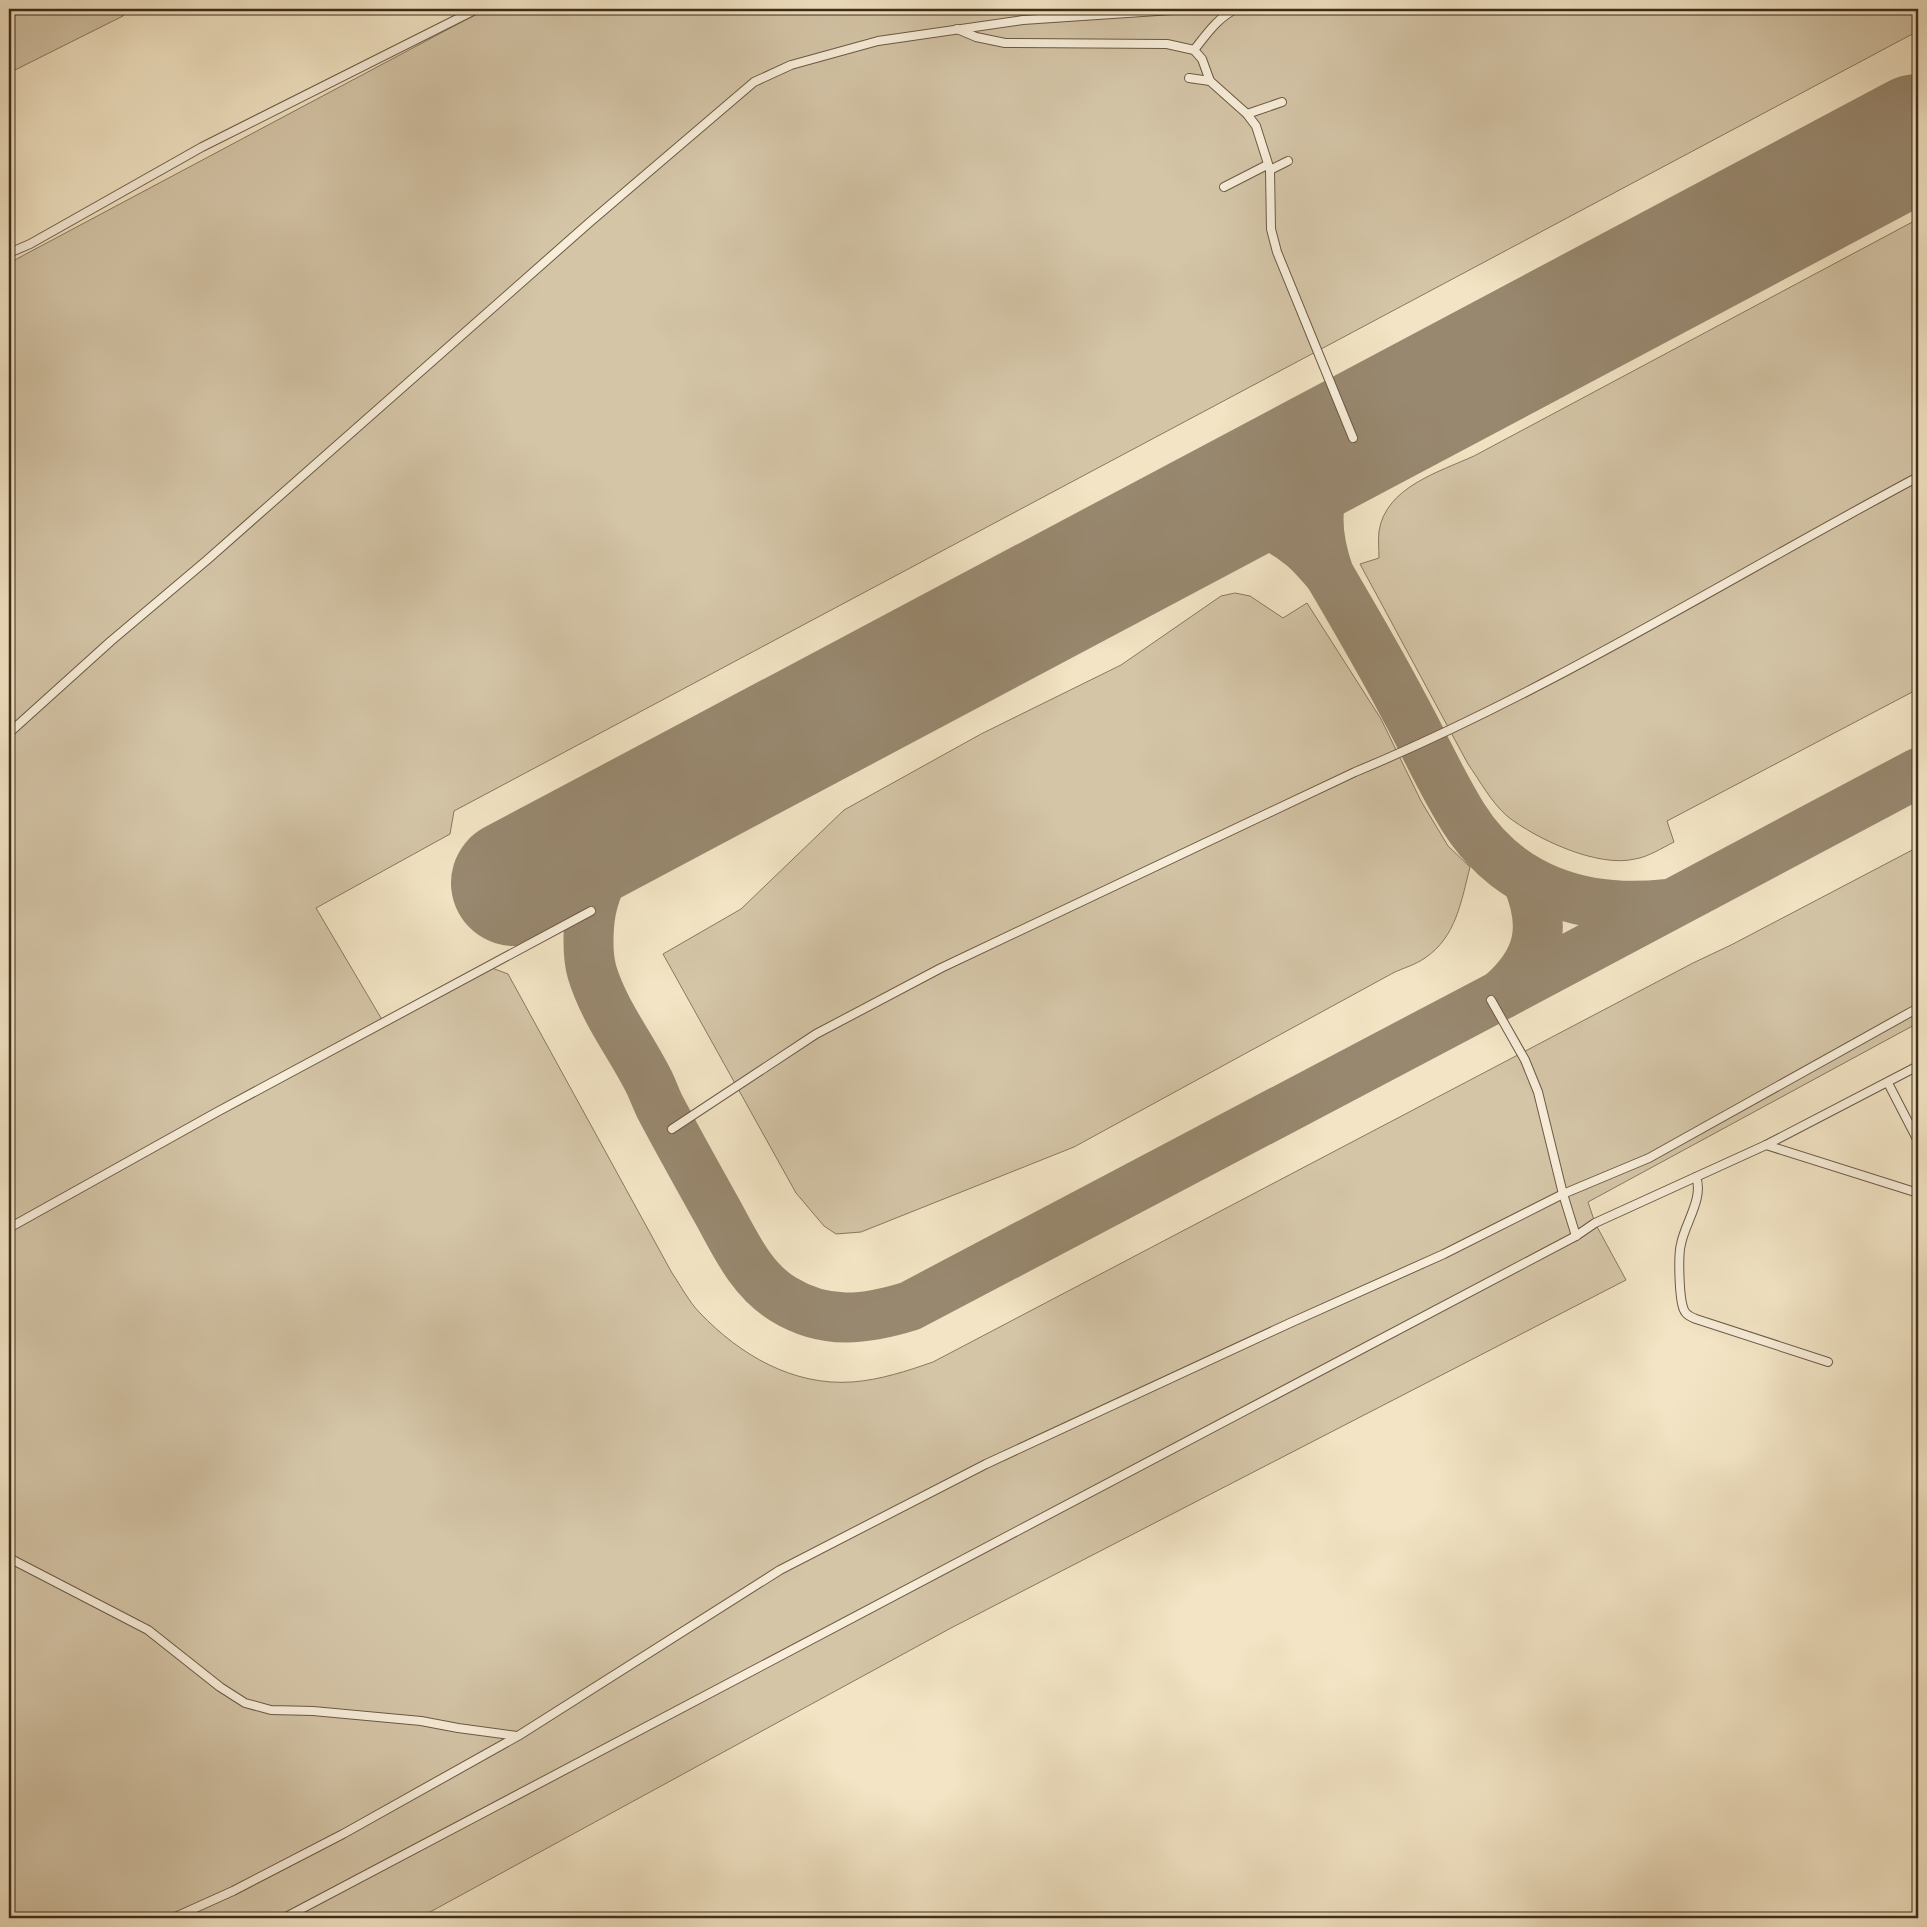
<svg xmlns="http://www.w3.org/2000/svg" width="1927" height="1927" font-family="Cardo,serif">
<rect width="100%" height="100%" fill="#f2e4c4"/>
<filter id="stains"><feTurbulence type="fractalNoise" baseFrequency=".004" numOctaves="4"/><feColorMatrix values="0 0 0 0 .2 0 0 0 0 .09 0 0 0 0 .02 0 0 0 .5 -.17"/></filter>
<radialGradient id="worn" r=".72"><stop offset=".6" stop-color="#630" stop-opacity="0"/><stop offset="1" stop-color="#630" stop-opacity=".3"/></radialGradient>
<g fill="#d4c5a7" stroke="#8a7860">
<path d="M9 9H127L123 16 9 73Z"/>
<path d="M486 9H1918V31L454 811 450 834 316 908 384 1023 484 965 508 974 672 1273C681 1286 689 1302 700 1313 740 1355 793 1386 852 1382 880 1380 907 1371 933 1362L1693 963 1731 945 1918 847V1023L1588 1202 1595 1223 1626 1280 951 1628 419 1918H9V263Z"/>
<path d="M1918 219V689L1667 821 1674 842C1662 848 1648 857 1635 859 1598 868 1536 839 1507 816 1491 802 1480 781 1468 764L1360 564 1379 558C1379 550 1378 540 1379 531 1386 487 1439 472 1474 456Z"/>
<path d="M1235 593 1250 596 1283 618 1307 603 1381 719 1421 801 1448 846 1470 867C1461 902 1456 937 1425 958 1415 965 1403 968 1393 973L1074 1147 861 1232 836 1234 824 1226 796 1193 663 954 741 909 844 810 981 734 1121 665 1221 596Z"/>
</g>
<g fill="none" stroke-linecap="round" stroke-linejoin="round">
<g stroke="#98886f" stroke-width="50">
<path d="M1362 433 1345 436C1319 489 1309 517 1329 574 1354 617 1379 659 1402 703 1423 741 1440 780 1463 817 1508 889 1584 913 1666 904"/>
<path d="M1184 527 1199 513C1233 510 1273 522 1300 544 1311 552 1320 564 1329 574"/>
<path d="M662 805C626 839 592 875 589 927 588 942 588 958 592 972 604 1012 631 1046 649 1082 653 1090 656 1099 660 1107 678 1141 697 1175 716 1209 734 1241 750 1279 783 1299 825 1325 865 1320 910 1306L1491 1000 1918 773"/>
<path d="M1502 994C1540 960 1547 927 1527 880"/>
</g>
<path stroke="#98886f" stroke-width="126" d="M514 883 1918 137"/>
<defs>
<g id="lane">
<path d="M957 29 976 37 1005 43 1167 44 1194 50 1202 59 1210 81 1247 114 1256 126 1270 170 1271 229 1277 252 1353 438"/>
<path d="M1194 50C1206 35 1218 17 1236 9"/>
<path d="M1189 78 1210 81"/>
<path d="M1247 114 1282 102"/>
<path d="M1270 170 1288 161"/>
<path d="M1224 187 1267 165"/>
<path d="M9 253 30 244 202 147 477 9"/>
<path d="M9 733 111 641 207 560 590 222 754 82 791 65 878 41 1023 20 1187 9"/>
<path d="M1491 1000 1525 1060 1538 1092 1563 1194 1576 1236"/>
<path d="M1888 1083 1918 1141"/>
<path d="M672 1129 816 1034 941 968 1355 772C1550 691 1732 576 1918 477"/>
<path d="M1766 1145 1918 1193"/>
<path d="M1696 1177C1704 1198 1685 1223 1681 1244 1678 1255 1679 1299 1684 1310 1686 1315 1691 1317 1696 1319L1828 1362"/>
<path d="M9 1228 217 1112 591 911"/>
<path d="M9 1558 148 1630 220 1687 245 1703 271 1710 313 1711 421 1721 458 1728 517 1736"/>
<path d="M173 1918 233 1891 343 1834 518 1736 780 1570 986 1464 1290 1323 1444 1254 1563 1194 1649 1158 1918 1008"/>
<path d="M284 1918 1576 1236 1595 1223 1766 1145 1918 1066"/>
</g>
</defs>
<use href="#lane" stroke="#6c5a44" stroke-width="10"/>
<use href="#lane" stroke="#f7edd9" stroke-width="8"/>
</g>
<rect width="1927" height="1927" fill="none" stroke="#f2e4c4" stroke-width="30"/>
<rect x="10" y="10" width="1907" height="1907" fill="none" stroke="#3f2c1a" stroke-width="2.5"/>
<rect x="15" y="15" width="1897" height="1897" fill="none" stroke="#3f2c1a"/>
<rect width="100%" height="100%" filter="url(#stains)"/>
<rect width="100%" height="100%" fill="url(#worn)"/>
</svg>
